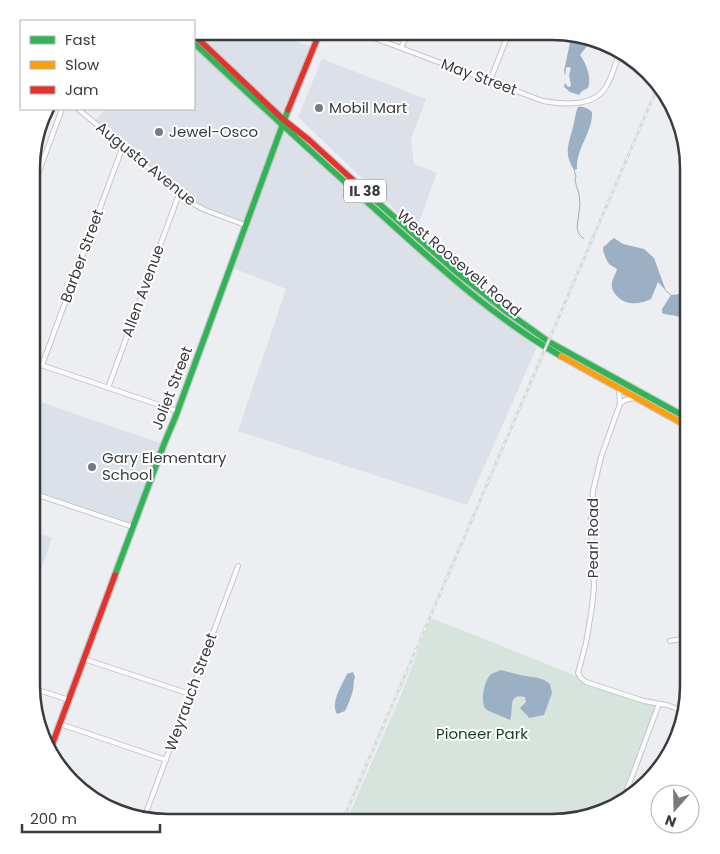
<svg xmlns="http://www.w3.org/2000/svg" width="720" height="854" font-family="Poppins,sans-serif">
<rect width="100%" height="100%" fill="#eceef1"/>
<g fill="#dce1e9">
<path d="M194 31 273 32 311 47 284 116Z"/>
<path d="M194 47 278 126 241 226 199 211 187 203 92 124 105 109H194Z"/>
<path d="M322 59 426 99 411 139 414 164 437 173 416 230 298 117Z"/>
<path d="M283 132 442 273 481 306 510 328 537 347 467 505 238 431 286 289 233 268Z"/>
<path d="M32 399 160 443 132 526 32 491Z"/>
<path d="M32 531 52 538 31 599Z"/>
</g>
<path fill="#d7e4dd" d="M430 618 472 634 581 678 659 704 622 803 561 822H346L404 688Z"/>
<g fill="#9cb0c5">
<path d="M572 33 591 41 580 55C586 63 592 78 588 88L582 91 579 95 570 92 564 87 565 83 568 87 571 86 569 75 571 68 568 67 566 68 565 76 564 71Z"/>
<path d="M578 107C584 106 588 109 592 112 593 132 576 148 577 169L574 170C564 153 568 146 573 127 575 120 575 114 578 107Z"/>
<path d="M614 238 623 244 644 249 654 258 666 291 658 282 651 299C638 305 625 306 615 294 613 291 611 287 612 283 612 279 616 274 617 269L609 264C606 259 603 253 603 247 608 244 609 241 614 238Z"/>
<path d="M689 290V327H687C685 324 685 321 683 319 677 314 668 316 662 313V309L671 295 680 294Z"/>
<path d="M501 670C509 672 518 675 526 676 537 678 541 677 550 684L552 693 544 715 529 718C527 714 523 712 520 708L526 702 525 697C507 692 514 710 510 720 504 717 490 712 487 710 479 704 484 682 490 675 493 673 498 671 501 670Z"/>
<path d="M353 672 355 677C353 682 354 685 353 690 351 698 348 704 345 711L337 714C330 703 342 685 347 674Z"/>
</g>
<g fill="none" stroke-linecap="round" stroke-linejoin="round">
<g stroke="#9cb0c5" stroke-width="1">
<path d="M574 170 576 176 575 181 579 194 580 204 577 228 579 234 584 239"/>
<path d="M666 291 671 295"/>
</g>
<defs>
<g id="street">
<path d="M358 32 543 101C564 105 596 107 607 85 613 74 616 62 620 51"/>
<path d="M401 48 408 32"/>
<path d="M490 81 509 32"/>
<path d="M78 109 190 202 205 210 245 225"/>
<path d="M32 190 62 109"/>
<path d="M32 362 177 411"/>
<path d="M42 365 123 146"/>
<path d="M108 388 179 194"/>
<path d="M619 389 620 404 601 457 593 491 591 522 594 587 592 607 586 643 578 673 581 678 586 682 644 701 667 705 683 711"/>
<path d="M620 404 625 400 635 398"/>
<path d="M32 493 133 527"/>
<path d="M688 602 686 600 685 596 688 590"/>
<path d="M688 628 687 616 688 605"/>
<path d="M670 641 688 638"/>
<path d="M84 659 190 694"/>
<path d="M32 688 69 700"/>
<path d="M60 724 166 760"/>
<path d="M622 803 659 704"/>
<path d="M144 818 238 566"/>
</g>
<g id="fast">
<path d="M194 43C257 102 320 160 385 218 439 267 497 320 561 356"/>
<path d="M366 192 455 271 507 312 549 342 689 419"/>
<path d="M115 575 164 444 175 418 288 110"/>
</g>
<path id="slow" d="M561 356 689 427"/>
<g id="jam">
<path d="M194 35 284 120 309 140 366 192"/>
<path d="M288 110 320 32"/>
<path d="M49 753 115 575"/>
</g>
</defs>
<use href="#street" stroke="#c3c5c7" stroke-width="6"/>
<use href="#fast" stroke="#c3c5c7" stroke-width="8"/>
<use href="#slow" stroke="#c3c5c7" stroke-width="8"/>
<use href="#jam" stroke="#c3c5c7" stroke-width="8"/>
<use href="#street" stroke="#fcfcfd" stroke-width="4"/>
<use href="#fast" stroke="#30b455" stroke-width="5.5"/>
<use href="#slow" stroke="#ff9f0a" stroke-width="5.5"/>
<use href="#jam" stroke="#e5322d" stroke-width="5.5"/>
<defs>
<path id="rail" d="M342 822 658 86"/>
</defs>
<use href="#rail" stroke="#d9dada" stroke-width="3"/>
<use href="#rail" stroke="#fff" stroke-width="1" stroke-dasharray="4" stroke-linecap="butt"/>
</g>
<g fill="#787a7d" stroke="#fff" stroke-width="2">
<circle cx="319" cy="108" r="5"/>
<circle cx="159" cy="132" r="5"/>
<circle cx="92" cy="467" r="5"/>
</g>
<g text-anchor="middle" stroke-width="4" stroke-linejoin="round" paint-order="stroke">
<rect fill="#fff" stroke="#757678" stroke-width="1" x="344" y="179.5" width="42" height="23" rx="4"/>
<g font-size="14" font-weight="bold" fill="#3a3b3e">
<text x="365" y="196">IL 38</text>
</g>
<g font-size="15" fill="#3a3b3e" stroke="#fff">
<text transform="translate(479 77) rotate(20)" y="5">May Street</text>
<text transform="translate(146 164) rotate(39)" y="5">Augusta Avenue</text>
<text transform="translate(82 256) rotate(-70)" y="5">Barber Street</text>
<text transform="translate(459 263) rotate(40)" y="5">West Roosevelt Road</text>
<text transform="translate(143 291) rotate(-70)" y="5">Allen Avenue</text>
<text transform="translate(172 388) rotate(-69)" y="5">Joliet Street</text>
<text transform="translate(593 538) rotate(-90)" y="5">Pearl Road</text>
<text transform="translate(191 692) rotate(-70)" y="5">Weyrauch Street</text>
</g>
<g font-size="15" fill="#3a3b3e" stroke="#fff" text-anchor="start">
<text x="329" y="113">Mobil Mart</text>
<text x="169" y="137">Jewel-Osco</text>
<text x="102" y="463">Gary Elementary<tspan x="102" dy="17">School</tspan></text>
</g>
<g font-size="15" fill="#113e24" stroke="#fff">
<text x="482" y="739">Pioneer Park</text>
</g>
</g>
<path d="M0 0H720V854H0ZM168 40H552A128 128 0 0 1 680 168V686A128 128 0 0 1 552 814H168A128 128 0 0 1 40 686V168A128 128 0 0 1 168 40Z" fill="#fff" fill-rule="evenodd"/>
<path fill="none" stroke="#3a3b3e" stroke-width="2.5" d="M168 40H552A128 128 0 0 1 680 168V686A128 128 0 0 1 552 814H168A128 128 0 0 1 40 686V168A128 128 0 0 1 168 40Z"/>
<rect x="20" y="20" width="175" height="90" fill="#ffffff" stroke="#b0b1b2"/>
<rect x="30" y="36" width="25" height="8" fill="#30b455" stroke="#b0b1b2"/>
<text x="65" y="45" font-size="15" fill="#3a3b3e">Fast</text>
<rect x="30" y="61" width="25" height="8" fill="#ff9f0a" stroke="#b0b1b2"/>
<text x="65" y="70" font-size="15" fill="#3a3b3e">Slow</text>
<rect x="30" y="86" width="25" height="8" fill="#e5322d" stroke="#b0b1b2"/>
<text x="65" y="95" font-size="15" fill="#3a3b3e">Jam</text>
<g transform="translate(675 809) rotate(200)"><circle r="24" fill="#ffffff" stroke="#b0b1b2"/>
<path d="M0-4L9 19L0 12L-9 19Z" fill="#787a7d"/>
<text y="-8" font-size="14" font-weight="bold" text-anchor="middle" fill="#3a3b3e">N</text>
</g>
<path d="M22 824v8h138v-8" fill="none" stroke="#3a3b3e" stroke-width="2.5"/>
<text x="30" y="824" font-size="15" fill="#3a3b3e" stroke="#ffffff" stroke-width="4" paint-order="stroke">200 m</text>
</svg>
